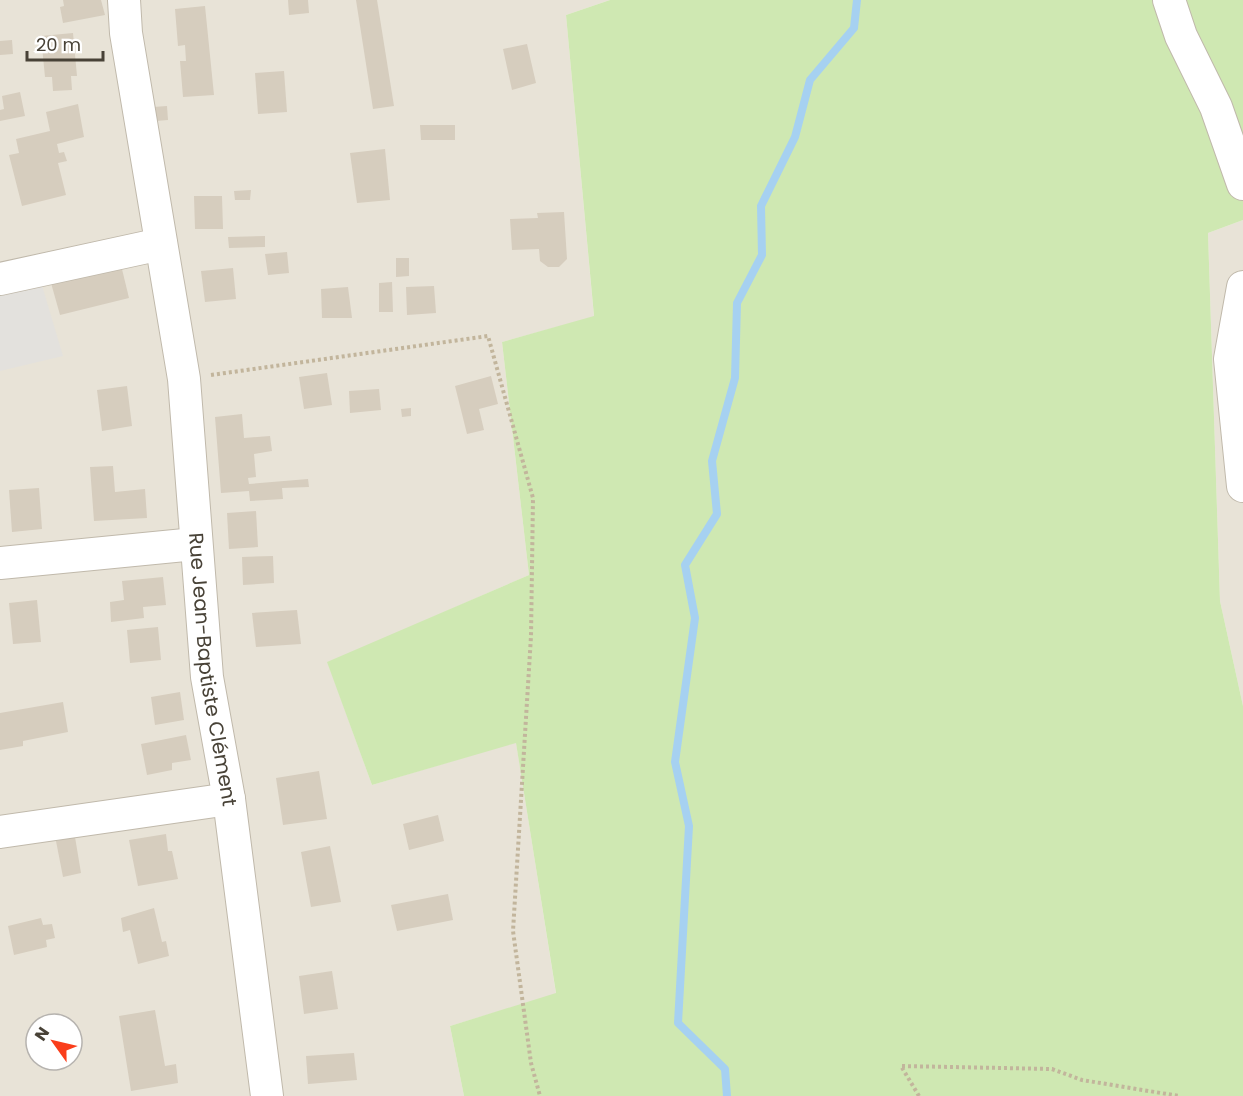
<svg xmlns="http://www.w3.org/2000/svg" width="1243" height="1096" font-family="Poppins,sans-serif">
<rect width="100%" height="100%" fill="#f4f1e9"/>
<g fill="#e8e3d7" fill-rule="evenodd">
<path d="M0 0H610L566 15 594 317 502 342 529 575 328 663 372 785 516 742 556 994 450 1026 464 1096H0ZM36 1024H72V1060H36Z"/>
<path d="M1243 220V706L1220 601 1208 233Z"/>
</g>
<path fill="#cfe8b2" d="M610 0H1243V220L1208 233 1220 601 1243 706V1096H464L450 1026 556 993 516 743 372 785 327 662 529 575 502 342 594 316 566 15Z"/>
<path fill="#e3e1dd" d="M38 272 63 356 0 371V279Z"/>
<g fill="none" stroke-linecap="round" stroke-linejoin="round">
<path stroke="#a6d1f1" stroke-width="8" d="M727 1096 725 1069 678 1023 689 826 675 762 695 618 685 565 717 514 712 461 735 378 737 303 762 255 761 206 795 137 810 80 854 28 857 0"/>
</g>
<g fill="#d6cdbe">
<path d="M63 0H101L105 15 63 23 60 7 64 6Z"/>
<path d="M288 0H308L309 13 289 15Z"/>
<path d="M356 0H377L394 106 373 109Z"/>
<path d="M205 6 214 95 183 97 180 61H186L185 45 178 46 175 9Z"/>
<path d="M73 33 77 76H71L72 90 53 91 52 77H45L41 36Z"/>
<path d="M12 40 13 54 0 55V41Z"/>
<path d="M527 44 536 83 512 90 503 49Z"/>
<path d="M284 71 287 112 258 114 255 73Z"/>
<path d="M20 92 25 116 0 121V110L4 109 2 96Z"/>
<path d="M78 104 84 137 57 144 59 153 64 152 67 161 58 163 66 195 22 206 9 155 19 153 16 139 50 131 46 112Z"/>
<path d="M167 106 168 120 156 121 153 107Z"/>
<path d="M420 125H455V140H421Z"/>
<path d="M385 149 390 200 357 203 350 153Z"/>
<path d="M251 190 250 200H235L234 191Z"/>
<path d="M194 196H222L223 229H195Z"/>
<path d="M564 212 567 259 559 267H548L540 261 539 249 512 250 510 219 538 218 537 213Z"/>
<path d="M265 236V247L229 248 228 237Z"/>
<path d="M287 252 289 273 268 275 265 254Z"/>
<path d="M396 258H409V276L396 277Z"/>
<path d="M121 265 129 298 60 315 51 283Z"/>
<path d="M233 268 236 299 205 302 201 271Z"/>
<path d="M392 282 393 312H379V283Z"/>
<path d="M434 286 436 313 407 315 406 287Z"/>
<path d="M348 287 352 318H322L321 289Z"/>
<path d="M327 373 332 405 304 409 299 377Z"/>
<path d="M491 376 498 404 479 409 484 430 467 434 455 386Z"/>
<path d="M127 386 132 426 102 431 97 390Z"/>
<path d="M379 389 381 410 350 413 349 391Z"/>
<path d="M411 408V416L402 417 401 409Z"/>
<path d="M242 414 244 438 270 436 272 451 254 454 256 477 248 478 249 484 308 479 309 487 282 488 283 499 250 501 249 491 221 493 215 417Z"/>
<path d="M113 466 115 492 145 489 147 518 94 521 90 467Z"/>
<path d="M39 488 42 529 12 532 9 490Z"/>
<path d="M256 511 258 547 229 549 227 513Z"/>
<path d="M273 556 274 583 243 585 242 557Z"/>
<path d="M163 577 166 605 143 607 144 618 111 622 110 602 124 600 122 581Z"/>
<path d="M37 600 41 642 13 644 9 603Z"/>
<path d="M297 610 301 644 256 647 252 613Z"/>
<path d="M158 627 161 660 130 663 127 630Z"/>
<path d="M180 692 184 720 155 725 151 697Z"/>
<path d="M63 702 68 732 23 741V746L0 750V713Z"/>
<path d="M186 735 191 760 172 763V770L147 775 141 744Z"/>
<path d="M319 771 327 819 283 825 276 778Z"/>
<path d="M438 815 444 841 409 850 403 824Z"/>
<path d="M166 834 168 851H172L178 879 138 886 129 840Z"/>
<path d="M75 837 81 873 63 877 56 841Z"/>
<path d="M330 846 341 902 311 907 301 852Z"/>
<path d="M448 894 453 920 397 931 391 905Z"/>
<path d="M154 908 162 942 166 941 169 956 138 964 130 930 123 932 121 918Z"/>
<path d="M41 918 43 925 52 924 55 938 46 940 47 947 14 955 8 926Z"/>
<path d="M332 971 338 1009 304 1014 299 976Z"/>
<path d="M155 1010 165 1066 176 1064 178 1083 131 1091 119 1016Z"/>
<path d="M354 1053 357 1080 308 1084 306 1056Z"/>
</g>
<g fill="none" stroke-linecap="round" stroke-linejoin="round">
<defs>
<g id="minor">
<path id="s1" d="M124 0 126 33 184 379 207 677 229 799 267 1096"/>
<path d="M1169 0 1181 36 1216 107 1243 184"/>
<path d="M0 279 161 244"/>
<path d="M1243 287 1230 359 1243 486"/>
<path d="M0 563 195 544"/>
<path d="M0 832 229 799"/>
</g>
</defs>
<use href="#minor" stroke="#c0b9ab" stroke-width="34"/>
<g stroke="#c2b59c" stroke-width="4" stroke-dasharray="3 3" stroke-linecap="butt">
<path d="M211 375 488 336 533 498 531 636 513 931 531 1063 540 1096"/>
<path d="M919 1096 901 1066 1052 1069 1082 1080 1179 1096"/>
</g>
<use href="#minor" stroke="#fff" stroke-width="32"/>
</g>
<g text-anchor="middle" stroke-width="4.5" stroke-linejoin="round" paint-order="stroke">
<g font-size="20" fill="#484237" stroke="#fff">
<text dy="7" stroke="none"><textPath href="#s1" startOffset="676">Rue Jean-Baptiste Clément</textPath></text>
</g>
</g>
<g transform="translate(54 1042) rotate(304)"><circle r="28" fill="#ffffff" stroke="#b6b3af" stroke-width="1.5"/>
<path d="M0-4.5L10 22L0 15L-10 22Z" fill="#fa3e1b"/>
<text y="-9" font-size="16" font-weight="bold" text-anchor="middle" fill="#484237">N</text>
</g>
<path d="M27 51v9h76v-9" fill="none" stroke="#484237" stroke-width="3"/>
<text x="36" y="51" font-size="18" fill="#484237" stroke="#ffffff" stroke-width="4.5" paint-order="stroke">20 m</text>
</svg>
